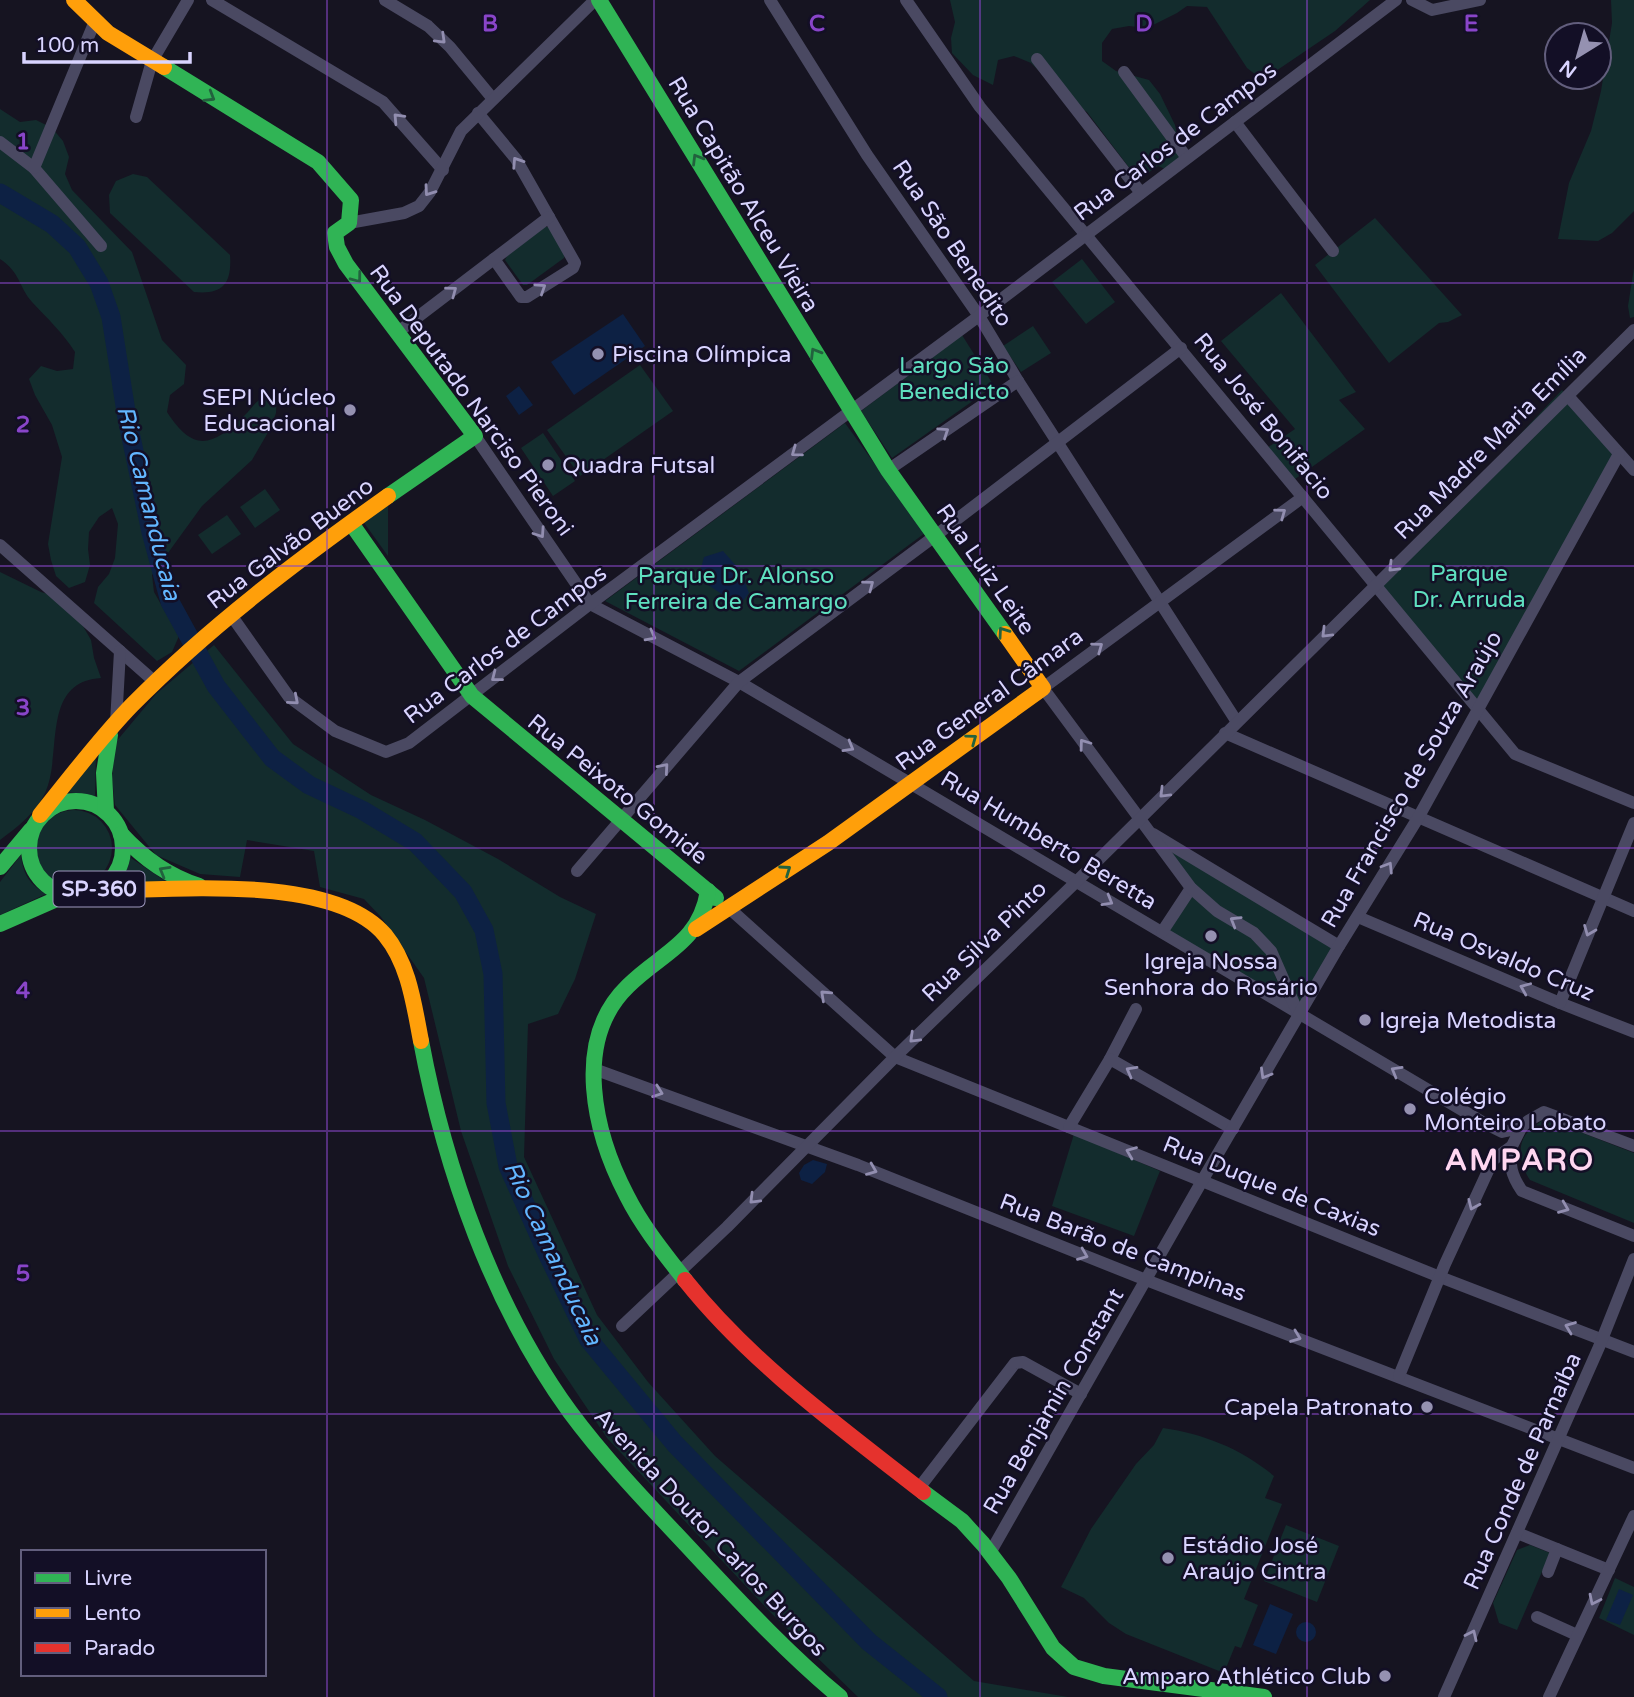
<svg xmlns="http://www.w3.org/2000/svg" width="1634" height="1697" font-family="'Varela Round',sans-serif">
<rect width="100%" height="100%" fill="#161421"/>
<g fill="#132c2d">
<path d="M950 0H1370L1335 31 1270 75H1256L1247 68 1207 7 1187 6 1177 13 1147 28 1129 26 1112 29 1102 43V61L1116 71 1149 80 1160 94 1175 125 1182 158 1170 171 1158 166 1142 177 1134 174 1087 112 1069 101 1031 63 1014 56 998 60 993 85 973 75 952 53 951 38 955 22Z"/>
<path d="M1611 0H1634V211L1612 233 1598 241 1558 239 1569 183 1591 131 1601 91 1612 23Z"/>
<path d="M0 109 20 122 36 120 52 128 63 141 69 157 65 174 72 190 132 252 162 340 186 365 184 384 170 395 167 412C194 454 213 446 245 415 250 410 255 402 261 399 265 397 272 397 277 396L276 413 270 429 252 460 202 506 152 575 154 592 179 636 172 652 157 661 94 603 98 587 109 574 115 558 118 524 112 508 99 517 89 532 88 549 90 565 85 582 69 588 56 576 51 560 48 544 62 457 52 425 35 395 29 379 41 366 57 371 73 369 75 352C63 333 47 318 32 302 18 286 21 273 0 259Z"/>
<path d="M133 174 147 177 230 255C232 283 223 295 194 292L110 213 109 195 116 181Z"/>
<path d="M1375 218 1462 315 1448 322 1439 323 1389 363 1315 265Z"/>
<path d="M545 227H549L565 255 564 258 527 285H523L505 260 507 256Z"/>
<path d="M1082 259 1115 302 1086 324 1052 282Z"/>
<path d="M1634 268V317L1630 318 1628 306Z"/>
<path d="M1281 293 1356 392 1339 400 1365 429 1291 482 1264 450 1295 429 1221 341Z"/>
<path d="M1033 326 1051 353 1021 372 1003 346Z"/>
<path d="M962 335 994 386 892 458 861 411Z"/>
<path d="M640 365 673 411 580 476 547 430Z"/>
<path d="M1562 390 1618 454 1479 706 1376 586Z"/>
<path d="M845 423 925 533 739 671 605 601Z"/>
<path d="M543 433 575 481 553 496 521 448Z"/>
<path d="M265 489 280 510 255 528 240 507Z"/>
<path d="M388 500V556L362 520Z"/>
<path d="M227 515 241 534 212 554 198 535Z"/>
<path d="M0 572 41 592 58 597 73 609 91 640 94 658 101 678C40 682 63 755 45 793 36 813 16 828 0 840Z"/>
<path d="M214 645 293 744 371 795 425 820 498 859 560 897 596 914 575 979 558 1014 528 1024 524 1157 597 1315 648 1382 715 1456 974 1681 1068 1697H858L772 1614 607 1438 554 1359 508 1266 461 1131 424 978 381 917 364 899 320 887 314 851 247 840 240 877 200 874 156 855 115 805 112 779 115 743 156 694Z"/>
<path d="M96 753 95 796 67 792Z"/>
<circle cx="74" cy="848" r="38"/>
<path d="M1158 840 1335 946 1299 1005 1272 947 1218 907 1195 886Z"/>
<path d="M21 855C23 874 29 884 46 894L0 915V882Z"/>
<path d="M128 856 171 885 116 887 126 871Z"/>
<path d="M1192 892 1253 937 1269 954 1283 1001 1167 931Z"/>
<path d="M1544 1118 1634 1153V1223L1530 1180C1522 1168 1515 1147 1527 1133 1532 1127 1539 1124 1544 1118Z"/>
<path d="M1074 1134 1160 1171 1134 1236 1052 1206Z"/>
<path d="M1163 1428C1204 1434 1242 1449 1274 1476L1265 1498 1282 1504 1244 1599 1258 1605 1241 1648 1235 1646 1224 1673 1126 1634 1109 1623 1084 1598 1061 1587 1091 1529 1136 1464 1154 1445Z"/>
<path d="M1286 1525 1339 1546 1317 1602 1264 1581Z"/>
<path d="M1530 1545 1550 1553 1517 1630 1499 1623 1493 1603 1517 1550Z"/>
<path d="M1615 1578 1634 1587V1635L1599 1618Z"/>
</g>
<g fill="#0d2144">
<path d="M623 314 645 346 574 395 551 362Z"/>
<path d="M519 386 533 405 519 415 506 396Z"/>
<path d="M723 551 740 570 749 593 739 606 707 584 700 572 704 557Z"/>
<path d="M813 1160 827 1164 825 1172 812 1184 801 1180 799 1173 804 1165Z"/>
<path d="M1619 1589 1633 1595 1620 1625 1606 1620Z"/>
<path d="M1270 1604 1293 1614 1276 1654 1253 1645Z"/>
<circle cx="1306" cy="1632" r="10"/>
</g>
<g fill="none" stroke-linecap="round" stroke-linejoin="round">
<path stroke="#0d2144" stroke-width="19" d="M0 193 52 224 77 247 99 283 111 317 127 418 151 532 170 602 216 686 272 758 309 785 362 810 415 842 463 892 484 930 493 974 496 1103 508 1166 547 1253 589 1340 675 1444 869 1642 938 1697"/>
<g stroke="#4a4962" stroke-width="12">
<path d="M212 0 383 102 443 170"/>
<path d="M385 0 428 26 450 47 493 99"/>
<path d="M770 0 867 155 979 316 1018 381 1237 722"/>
<path d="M906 0 980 107 1515 754 1634 803"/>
<path d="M1412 0 1432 10 1480 0"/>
<path d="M1037 59 1141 193"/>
<path d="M1124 72 1187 158"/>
<path d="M478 113 516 159 575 263 573 268 527 297H521L494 259"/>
<path d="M136 117 152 61 188 0"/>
<path d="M1235 122 1333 251"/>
<path d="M0 142 34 168 101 246"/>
<path d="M34 168 95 21"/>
<path d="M349 223 404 213 419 206 430 192 461 131 595 0"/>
<path d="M398 332 549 217"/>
<path d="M1568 396 1634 470"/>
<path d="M475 436 590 604 739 682 1484 1123 1502 1132 1521 1128"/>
<path d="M888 470 1018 381"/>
<path d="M0 545 155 682"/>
<path d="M231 615 289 697 335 731 386 752 409 743 590 604 979 316 1396 0"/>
<path d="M116 723 120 651"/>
<path d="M1225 733 1634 911"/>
<path d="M1153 834 1339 946"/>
<path d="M577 871 739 682 935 536 1181 348"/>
<path d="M730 909 895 1057 1440 1277 1634 1352"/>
<path d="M1358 917 1560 1003 1634 1032"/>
<path d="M1162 932 1191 888"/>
<path d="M1560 1003 1634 823"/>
<path d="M1299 1015 1271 951 1254 933 1217 911 1191 888 1043 688 1303 497"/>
<path d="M1110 1059 1136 1009"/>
<path d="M594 1069 858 1165 1146 1280 1634 1468"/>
<path d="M1069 1127 1110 1059 1233 1129"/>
<path d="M1512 1146C1509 1165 1511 1175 1522 1191L1634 1236"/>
<path d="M622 1326 727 1227 895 1057 1076 882 1634 330"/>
<path d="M1399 1376 1445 1264 1493 1160 1512 1146 1521 1128 1528 1121 1544 1112 1634 1146"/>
<path d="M919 1488 1015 1363 1023 1362 1081 1394"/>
<path d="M1517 1533 1609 1570"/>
<path d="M990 1553 1202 1181 1339 946 1418 818 1619 454"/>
<path d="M1548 1572 1557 1549"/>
<path d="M1537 1617 1577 1635"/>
<path d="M1444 1697 1599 1347 1634 1259"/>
<path d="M1549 1697 1634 1516"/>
</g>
<g stroke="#30b455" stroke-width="16">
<path d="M599 0 888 470 1005 634"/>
<path d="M164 67 318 162 351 200 349 223 335 233 337 247 346 264 475 436 388 496"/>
<path d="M351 523 472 696 716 898"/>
<circle cx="76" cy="848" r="47"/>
<path d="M106 811 104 773 110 735"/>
<path d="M121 834C143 858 167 876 199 886"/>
<path d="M0 867 31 830"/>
<path d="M0 924 66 895"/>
<path d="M421 1041C445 1169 493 1306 570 1412 607 1462 651 1507 693 1552 740 1602 787 1653 840 1697"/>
<path d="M685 1280C664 1253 642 1226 627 1196 595 1135 571 1041 628 986 662 952 699 944 708 891"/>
<path d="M923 1492 962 1521 983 1544 1009 1578 1053 1648 1074 1667 1104 1676 1264 1697"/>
</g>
<g stroke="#ff9f0a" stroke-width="16">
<path d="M74 0 108 33 164 67"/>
<path d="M40 815C70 778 99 739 132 705 210 626 298 560 388 496"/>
<path d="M96 891C171 890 333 873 385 935 409 964 414 1005 421 1041"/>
<path d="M696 929 828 843 1043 688 1005 634"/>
</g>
<path stroke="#e5322d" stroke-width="16" d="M685 1280C751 1363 840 1427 923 1492"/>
</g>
<defs><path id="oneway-chevron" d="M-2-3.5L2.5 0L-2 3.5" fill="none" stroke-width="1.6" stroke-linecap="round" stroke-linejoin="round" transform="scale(1.75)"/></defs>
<g stroke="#928eb0">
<use href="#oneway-chevron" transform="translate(441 39) rotate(44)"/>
<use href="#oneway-chevron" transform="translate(398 118) rotate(-133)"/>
<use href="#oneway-chevron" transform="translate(517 162) rotate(-123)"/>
<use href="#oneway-chevron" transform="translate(429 191) rotate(125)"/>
<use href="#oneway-chevron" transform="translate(541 288) rotate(-33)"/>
<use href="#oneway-chevron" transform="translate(452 291) rotate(-37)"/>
<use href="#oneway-chevron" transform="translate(944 432) rotate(-34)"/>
<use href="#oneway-chevron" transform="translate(796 452) rotate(144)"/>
<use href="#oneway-chevron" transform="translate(1281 513) rotate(-36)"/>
<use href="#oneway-chevron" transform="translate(540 533) rotate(56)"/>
<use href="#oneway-chevron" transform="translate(1393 567) rotate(135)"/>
<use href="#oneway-chevron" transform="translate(869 585) rotate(-37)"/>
<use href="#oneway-chevron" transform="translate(1326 633) rotate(135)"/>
<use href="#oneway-chevron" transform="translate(651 636) rotate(28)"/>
<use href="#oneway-chevron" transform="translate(1098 647) rotate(-36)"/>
<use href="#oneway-chevron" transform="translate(496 677) rotate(142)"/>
<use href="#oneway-chevron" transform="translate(294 700) rotate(41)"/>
<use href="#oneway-chevron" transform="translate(1084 744) rotate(-126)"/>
<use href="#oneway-chevron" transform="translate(849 747) rotate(30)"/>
<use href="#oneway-chevron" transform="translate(664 768) rotate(-49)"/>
<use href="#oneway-chevron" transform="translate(1164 793) rotate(135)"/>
<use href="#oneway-chevron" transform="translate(1388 867) rotate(-58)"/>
<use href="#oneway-chevron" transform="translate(1108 901) rotate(30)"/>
<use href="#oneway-chevron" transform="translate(1235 921) rotate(-149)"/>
<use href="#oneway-chevron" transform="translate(1589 931) rotate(112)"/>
<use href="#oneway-chevron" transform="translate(1525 988) rotate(-157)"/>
<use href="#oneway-chevron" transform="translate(825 995) rotate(-137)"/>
<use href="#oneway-chevron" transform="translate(914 1038) rotate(136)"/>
<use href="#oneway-chevron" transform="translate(1131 1071) rotate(-151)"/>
<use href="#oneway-chevron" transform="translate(1396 1071) rotate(-150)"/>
<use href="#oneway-chevron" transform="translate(1265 1074) rotate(120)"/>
<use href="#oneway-chevron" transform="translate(658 1092) rotate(20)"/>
<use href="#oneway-chevron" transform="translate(1131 1152) rotate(-158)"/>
<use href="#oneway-chevron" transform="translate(872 1170) rotate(22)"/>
<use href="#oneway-chevron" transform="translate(754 1199) rotate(135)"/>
<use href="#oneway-chevron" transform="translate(1473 1205) rotate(114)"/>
<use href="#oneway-chevron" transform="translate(1564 1208) rotate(22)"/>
<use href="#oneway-chevron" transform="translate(1083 1255) rotate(22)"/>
<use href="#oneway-chevron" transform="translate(1570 1327) rotate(-159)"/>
<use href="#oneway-chevron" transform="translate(1296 1337) rotate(21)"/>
<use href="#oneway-chevron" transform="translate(1594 1600) rotate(116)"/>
<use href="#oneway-chevron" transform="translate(1472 1635) rotate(-65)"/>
</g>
<g stroke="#22623e">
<use href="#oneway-chevron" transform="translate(210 97) rotate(31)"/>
<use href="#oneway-chevron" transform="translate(697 159) rotate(-121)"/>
<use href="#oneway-chevron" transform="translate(357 278) rotate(53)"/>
<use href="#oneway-chevron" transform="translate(815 353) rotate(-121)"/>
<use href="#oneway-chevron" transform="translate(1003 632) rotate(-125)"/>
<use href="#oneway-chevron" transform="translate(972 739) rotate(-36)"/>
<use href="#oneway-chevron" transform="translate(786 870) rotate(-35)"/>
<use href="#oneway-chevron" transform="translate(164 871) rotate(-150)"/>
</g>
<path fill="none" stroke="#8945c9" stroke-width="2" stroke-opacity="0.55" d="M327 0V1697M654 0V1697M980 0V1697M1307 0V1697M0 283H1634M0 566H1634M0 848H1634M0 1131H1634M0 1414H1634"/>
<g fill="#9591b1" stroke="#130f26" stroke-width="2.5">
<circle cx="598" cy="354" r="7"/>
<circle cx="350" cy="410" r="7"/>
<circle cx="548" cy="465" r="7"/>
<circle cx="1211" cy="936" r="7"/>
<circle cx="1365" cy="1020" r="7"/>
<circle cx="1410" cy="1109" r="7"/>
<circle cx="1427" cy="1407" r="7"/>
<circle cx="1168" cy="1558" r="7"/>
<circle cx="1385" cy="1676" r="7"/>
</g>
<g text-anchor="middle" stroke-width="5" stroke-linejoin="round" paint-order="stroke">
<rect fill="#130f26" stroke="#9e99be" stroke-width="2" x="53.5" y="871.5" width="91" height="35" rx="5"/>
<g font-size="21" font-weight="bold" fill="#d9d4ff">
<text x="99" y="896">SP-360</text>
</g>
<g font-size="23" fill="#d9d4ff" stroke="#130f26">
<text transform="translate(1175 141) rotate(-37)" y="8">Rua Carlos de Campos</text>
<text transform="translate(744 194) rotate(59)" y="8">Rua Capitão Alceu Vieira</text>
<text transform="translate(953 243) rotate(56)" y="8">Rua São Benedito</text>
<text transform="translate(472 400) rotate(54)" y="8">Rua Deputado Narciso Pieroni</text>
<text transform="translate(1264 416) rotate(51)" y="8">Rua José Bonifacio</text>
<text transform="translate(1490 443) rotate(-45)" y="8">Rua Madre Maria Emília</text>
<text transform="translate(290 543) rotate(-37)" y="8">Rua Galvão Bueno</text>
<text transform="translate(986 569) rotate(55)" y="8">Rua Luiz Leite</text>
<text transform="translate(505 644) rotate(-37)" y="8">Rua Carlos de Campos</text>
<text transform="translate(989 699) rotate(-36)" y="8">Rua General Câmara</text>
<text transform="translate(1411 779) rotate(-60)" y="8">Rua Francisco de Souza Araújo</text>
<text transform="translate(618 789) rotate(39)" y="8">Rua Peixoto Gomide</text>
<text transform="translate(1049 840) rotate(31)" y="8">Rua Humberto Beretta</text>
<text transform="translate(984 941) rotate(-44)" y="8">Rua Silva Pinto</text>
<text transform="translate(1504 956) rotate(23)" y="8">Rua Osvaldo Cruz</text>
<text transform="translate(1272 1186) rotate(22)" y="8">Rua Duque de Caxias</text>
<text transform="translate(1123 1247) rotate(21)" y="8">Rua Barão de Campinas</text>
<text transform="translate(1053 1401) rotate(-60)" y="8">Rua Benjamin Constant</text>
<text transform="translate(1522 1471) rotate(-66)" y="8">Rua Conde de Parnaíba</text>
<text transform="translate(711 1532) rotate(47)" y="8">Avenida Doutor Carlos Burgos</text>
</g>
<g font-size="23" fill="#d9d4ff" stroke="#130f26" text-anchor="start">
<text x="612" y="362">Piscina Olímpica</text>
<text x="336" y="405" text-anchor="end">SEPI Núcleo<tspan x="336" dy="26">Educacional</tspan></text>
<text x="562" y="473">Quadra Futsal</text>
<text x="1211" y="969" text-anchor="middle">Igreja Nossa<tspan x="1211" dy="26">Senhora do Rosário</tspan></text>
<text x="1379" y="1028">Igreja Metodista</text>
<text x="1424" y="1104">Colégio<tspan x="1424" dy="26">Monteiro Lobato</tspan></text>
<text x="1413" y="1415" text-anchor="end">Capela Patronato</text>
<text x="1182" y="1553">Estádio José<tspan x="1182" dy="26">Araújo Cintra</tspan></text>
<text x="1371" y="1684" text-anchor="end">Amparo Athlético Club</text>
</g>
<g font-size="23" fill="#5fe0c0" stroke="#130f26">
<text x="954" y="373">Largo São<tspan x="954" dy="26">Benedicto</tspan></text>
<text x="1469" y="581">Parque<tspan x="1469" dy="26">Dr. Arruda</tspan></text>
<text x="736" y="583">Parque Dr. Alonso<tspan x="736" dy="26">Ferreira de Camargo</tspan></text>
</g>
<g font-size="24" font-style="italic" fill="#62b6ff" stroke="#130f26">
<text transform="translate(149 503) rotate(76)" y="8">Rio Camanducaia</text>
<text transform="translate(553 1253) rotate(65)" y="8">Rio Camanducaia</text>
</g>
<g font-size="30" font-weight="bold" letter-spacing="2" fill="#ffd6f0" stroke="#130f26">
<text x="1520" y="1170">AMPARO</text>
</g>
</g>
<g font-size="23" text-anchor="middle" font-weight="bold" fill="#8945c9" stroke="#130f26" stroke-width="5" stroke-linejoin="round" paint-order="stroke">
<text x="490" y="31">B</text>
<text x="817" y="31">C</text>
<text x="1144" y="31">D</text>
<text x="1471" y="31">E</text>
<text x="23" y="149">1</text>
<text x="23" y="432">2</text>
<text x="23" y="715">3</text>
<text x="23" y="998">4</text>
<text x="23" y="1281">5</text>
</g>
<rect x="21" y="1550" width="245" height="126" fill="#130f26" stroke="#625e7d" stroke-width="2"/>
<rect x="35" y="1573" width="35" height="10" fill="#30b455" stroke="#625e7d" stroke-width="2"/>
<text x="84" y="1585" font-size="21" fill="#d9d4ff">Livre</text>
<rect x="35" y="1608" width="35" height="10" fill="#ff9f0a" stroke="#625e7d" stroke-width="2"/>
<text x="84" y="1620" font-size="21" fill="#d9d4ff">Lento</text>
<rect x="35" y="1643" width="35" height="10" fill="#e5322d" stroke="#625e7d" stroke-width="2"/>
<text x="84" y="1655" font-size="21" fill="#d9d4ff">Parado</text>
<g transform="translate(1578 56) rotate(217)"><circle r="33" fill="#130f26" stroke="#625e7d" stroke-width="2"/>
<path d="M0-5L12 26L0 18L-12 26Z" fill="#9591b1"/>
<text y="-10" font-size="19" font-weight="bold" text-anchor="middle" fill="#d9d4ff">N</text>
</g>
<path d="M24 52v10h166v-10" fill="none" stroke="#d9d4ff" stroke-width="3.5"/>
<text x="35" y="52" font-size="21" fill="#d9d4ff" stroke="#130f26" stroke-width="5" paint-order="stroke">100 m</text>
</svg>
